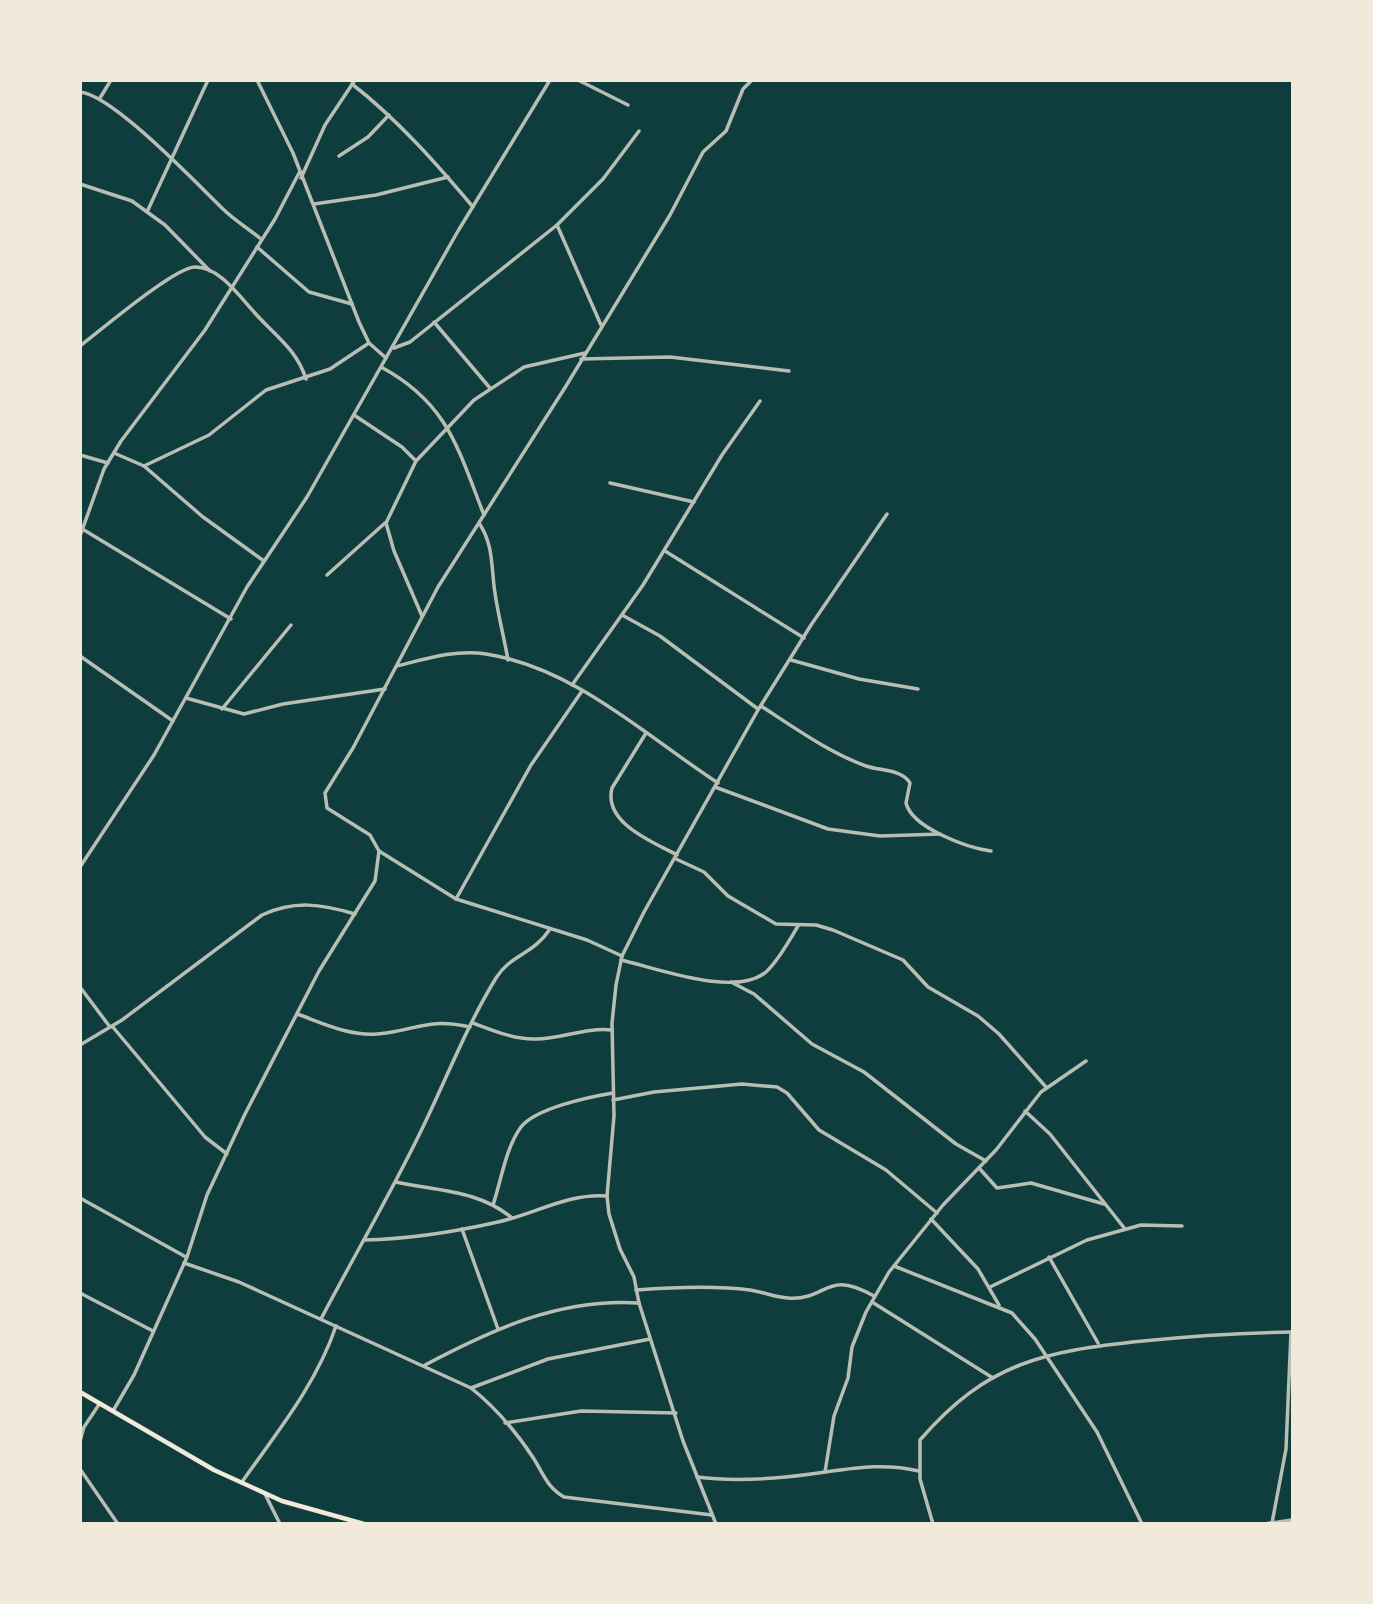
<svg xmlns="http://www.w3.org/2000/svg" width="1373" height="1604" font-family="Lato,sans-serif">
<rect width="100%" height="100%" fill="#0f3d3e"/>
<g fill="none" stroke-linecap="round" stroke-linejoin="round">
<g stroke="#b8beb3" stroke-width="3.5">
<path d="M257 80 293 153 359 322 369 343 386 358"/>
<path d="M578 80 628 105"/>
<path d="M352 84C398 120 436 163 473 207"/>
<path d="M80 92C113 95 196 183 223 209 234 220 249 229 261 239"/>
<path d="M100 98 111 80"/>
<path d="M339 156 368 137 389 115"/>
<path d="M301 178 325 125 355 80"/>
<path d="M80 184 132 201 165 225 210 271"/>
<path d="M314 204 376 195 448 177"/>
<path d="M147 212 208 80"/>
<path d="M557 225 601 325"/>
<path d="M257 247 309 292 352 304"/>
<path d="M434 322 490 388"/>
<path d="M80 346C101 330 175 267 195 267 220 267 239 296 254 312 274 335 296 348 306 379"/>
<path d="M394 348 410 342 557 225 603 179 639 131"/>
<path d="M581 359 670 357 789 371"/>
<path d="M381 367C448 403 458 449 484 515"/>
<path d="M354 415 402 447 416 461"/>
<path d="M114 453 144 466 203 517 264 561"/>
<path d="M80 455 108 463"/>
<path d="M144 466 209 435 266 390 330 369 369 343"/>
<path d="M610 483 694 502"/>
<path d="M479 523C494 545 491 568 495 593 498 615 504 637 508 660"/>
<path d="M84 530 231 619"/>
<path d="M80 536 104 469 121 441 205 330 275 219 299 173"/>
<path d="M665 551 804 638"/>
<path d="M327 575 385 523"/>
<path d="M622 615 660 636 758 709"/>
<path d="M422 616 394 551 386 523 416 461 474 400 524 367 585 353"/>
<path d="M80 656 173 721"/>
<path d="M791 660 859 679 918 689"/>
<path d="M397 666C425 659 456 649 486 654 575 668 646 736 718 783"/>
<path d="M572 685 643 585 722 455 760 401"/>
<path d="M186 698 244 714 283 704 385 689"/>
<path d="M761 706C795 728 828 752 866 766 880 771 902 769 910 783L906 803C912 828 968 848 991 851"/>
<path d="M222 709 291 625"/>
<path d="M646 733 612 788C603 823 653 842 677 855"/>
<path d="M715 787 828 829 880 836 940 834"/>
<path d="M379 851 456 899 587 940 622 956"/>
<path d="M676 859 704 872 728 896 776 924 816 925 833 930 903 960 928 987 978 1016 999 1034 1046 1087"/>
<path d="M80 867 154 755 247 587 307 497 458 231 550 80"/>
<path d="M456 899 531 765 582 691"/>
<path d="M621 960C657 968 735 998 766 972 779 960 789 941 798 926"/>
<path d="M731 982 754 994 812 1044 864 1072 956 1144 986 1161"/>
<path d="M80 987 110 1027"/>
<path d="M297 1014C323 1023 348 1036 377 1034 416 1031 426 1017 470 1027"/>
<path d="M473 1023C492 1030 515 1040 536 1039 562 1039 585 1027 612 1030"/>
<path d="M112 1026 205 1137 227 1154"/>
<path d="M80 1045 122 1020 262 915C295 900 321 904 355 914"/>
<path d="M613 1100 654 1092 742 1084 777 1087 787 1093 819 1130 886 1170 937 1213"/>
<path d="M1025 1111 1050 1134 1125 1229"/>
<path d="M979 1168 997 1188 1031 1183 1104 1204"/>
<path d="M396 1182C436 1191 479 1190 512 1218"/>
<path d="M80 1198 186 1257"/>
<path d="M493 1205C501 1181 506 1147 521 1127 536 1108 589 1097 613 1093"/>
<path d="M931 1219 978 1269 999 1305"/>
<path d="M462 1229 498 1329"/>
<path d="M364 1240C409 1239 454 1232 498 1222 536 1214 567 1193 607 1196"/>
<path d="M1049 1257 1098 1343"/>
<path d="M184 1263 239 1282 471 1388C495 1407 517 1433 534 1459 544 1475 547 1487 564 1497L712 1515"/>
<path d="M894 1266 1012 1313 1035 1339 1097 1432 1142 1524"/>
<path d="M990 1287 1087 1240 1141 1225 1182 1226"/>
<path d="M636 1290C674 1287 713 1285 750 1290 763 1292 775 1297 788 1298 828 1301 825 1268 874 1296"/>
<path d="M80 1293 153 1331"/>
<path d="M872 1302 993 1378"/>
<path d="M321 1319C354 1256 390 1195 421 1131 446 1080 466 1027 496 978 511 954 533 955 550 929"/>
<path d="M425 1365C493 1329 560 1298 639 1303"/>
<path d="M471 1388 548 1359 650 1339"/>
<path d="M113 1411 134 1375 187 1257 207 1195 245 1114 319 971 375 881 379 851 370 835 327 808 325 793 353 748 438 587 566 386 670 215 703 152 726 131 743 89 752 80"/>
<path d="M505 1423 581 1411 676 1413"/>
<path d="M80 1441 84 1427 100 1403"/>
<path d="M80 1469 118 1524"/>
<path d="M825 1472 834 1416 848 1378 852 1347 866 1312 889 1272 943 1205 996 1150 1041 1092 1086 1061"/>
<path d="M697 1477C735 1482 774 1479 811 1474 850 1469 881 1462 919 1471"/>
<path d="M242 1482C277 1432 316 1385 336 1326"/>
<path d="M265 1494 280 1524"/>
<path d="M1272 1523 1286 1449 1291 1332"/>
<path d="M716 1524 683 1441 639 1303 634 1277 620 1249 609 1214 607 1196 614 1116 612 1023 616 985 622 956 644 912 758 710 811 625 887 514"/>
<path d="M933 1524 920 1479V1440C987 1362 1045 1351 1143 1341 1193 1336 1242 1333 1292 1332"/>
<path d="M1264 1524 1292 1520"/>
</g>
<path stroke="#f1e9da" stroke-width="4.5" d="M80 1392 214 1470 282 1501 364 1524"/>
</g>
<rect width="1373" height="1604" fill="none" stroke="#f1e9da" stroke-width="164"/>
</svg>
